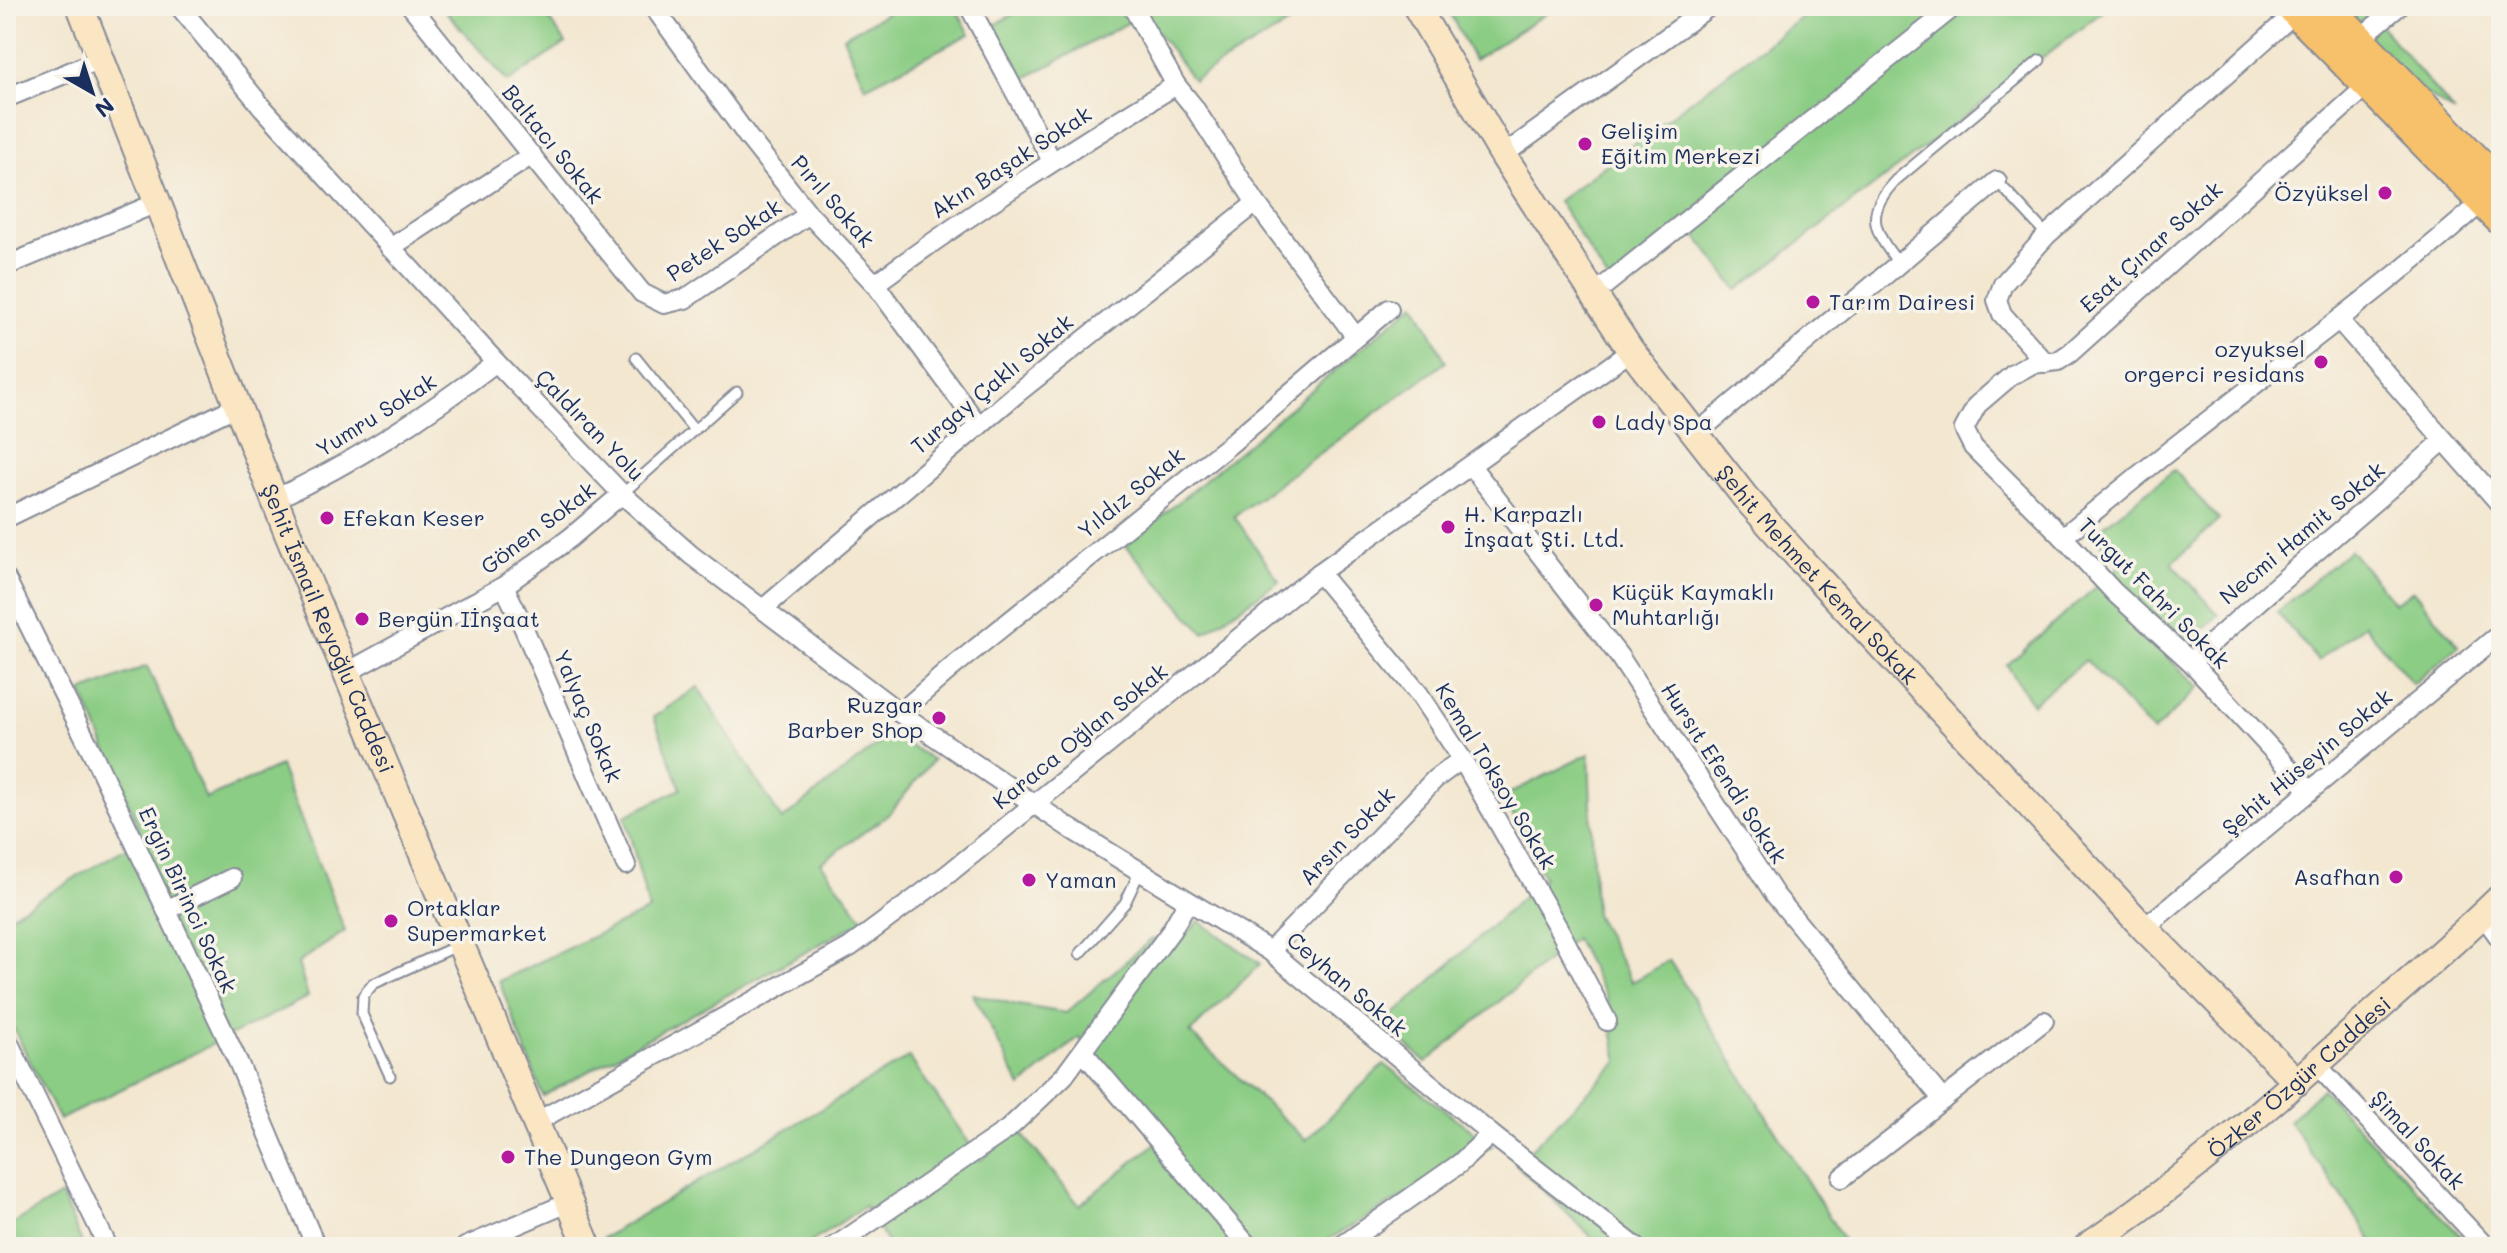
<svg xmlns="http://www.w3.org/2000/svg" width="2507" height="1253" font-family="Mali,sans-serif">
<rect width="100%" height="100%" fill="#f7f3e8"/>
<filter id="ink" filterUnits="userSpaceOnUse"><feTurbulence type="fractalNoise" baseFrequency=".0125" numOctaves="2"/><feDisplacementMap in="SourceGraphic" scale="16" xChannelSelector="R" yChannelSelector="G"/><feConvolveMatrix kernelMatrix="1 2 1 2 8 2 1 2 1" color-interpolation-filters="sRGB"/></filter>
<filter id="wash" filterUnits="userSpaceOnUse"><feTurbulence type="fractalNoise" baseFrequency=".006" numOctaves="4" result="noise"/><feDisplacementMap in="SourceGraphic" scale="32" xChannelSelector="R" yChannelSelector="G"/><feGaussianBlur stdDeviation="1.8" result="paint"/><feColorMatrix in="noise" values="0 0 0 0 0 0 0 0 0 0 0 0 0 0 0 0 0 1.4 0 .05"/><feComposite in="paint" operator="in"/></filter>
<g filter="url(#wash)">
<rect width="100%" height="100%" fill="#f3e7d0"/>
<g fill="#8ccd85" stroke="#547e72" stroke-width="2">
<path d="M441 6H539L566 43 508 82Z"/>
<path d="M900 6H954L970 34 865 87 843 37Z"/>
<path d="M1027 6H1319L1193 80 1144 14 1024 79 993 26Z"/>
<path d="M1446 6H1558L1474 60Z"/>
<path d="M1817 6H2110L1737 290 1694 233 1616 293 1558 201Z"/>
<path d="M2331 6H2364L2455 113 2410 84Z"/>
<path d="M1415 303 1446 362 1234 516 1279 581 1204 633 1126 546Z"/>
<path d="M2174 470 2219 520 2172 563 2219 615 2168 658 2199 687 2153 732 2086 660 2032 704 2007 665 2121 565 2093 534Z"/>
<path d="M2350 550 2395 604 2413 590 2459 646 2413 684 2364 625 2318 661 2277 612Z"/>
<path d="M147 666 206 799 280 766 345 931 298 963 308 997 59 1120 6 1013V918L143 838 82 692Z"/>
<path d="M698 687 782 820 891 734 933 760 889 814 821 863 864 920 543 1096 499 981 649 910 625 816 681 789 654 717Z"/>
<path d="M1589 754 1595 914 1632 982 1669 960 1848 1247H1599L1598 1243 1516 1164 1618 1062 1606 997 1575 938 1426 1063 1384 1024 1544 878 1504 796Z"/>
<path d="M1199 921 1260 964 1190 1033 1306 1140 1384 1064 1492 1146 1315 1247H890L865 1206 804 1247H607L603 1238 909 1057 981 1160 1018 1129 1079 1205 1169 1133 1079 1037 1021 1087 973 994 1017 1005 1066 1013 1152 939 1174 947Z"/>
<path d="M2322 1089 2471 1247H2377L2289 1121Z"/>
<path d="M61 1195 84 1247H6V1228Z"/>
</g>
</g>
<g filter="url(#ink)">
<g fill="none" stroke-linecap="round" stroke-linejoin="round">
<defs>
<g id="lane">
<path d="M1997 181 2047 235"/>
<path d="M1899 264C1874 231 1863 214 1896 180L2040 60"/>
<path d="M636 358 694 430"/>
<path d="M622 494 737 392"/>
<path d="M1080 954 1125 903 1140 871"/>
<path d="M390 1076 362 1014 363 996 373 984 459 945"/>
</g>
<g id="street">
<path d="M179 6 263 108 496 362 622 494 691 555 900 713 1071 829 1270 951 1491 1134 1636 1247"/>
<path d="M411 6 642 293 664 304 685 299 809 214"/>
<path d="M653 6 748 137 809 214 875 284 979 426"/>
<path d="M969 6 1052 161"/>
<path d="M1132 6 1176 85 1193 106 1256 203 1356 337"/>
<path d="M2359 39 2399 6"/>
<path d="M6 98 101 59"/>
<path d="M1503 155 1710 6"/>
<path d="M390 248 532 155"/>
<path d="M6 266 159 202"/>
<path d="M875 284C972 212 1073 148 1176 85"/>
<path d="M1594 294 1955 6"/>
<path d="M2339 320 2501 505"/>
<path d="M2046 363 2002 314 1997 300 2003 284 2047 235 2296 12"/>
<path d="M1696 434 1997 181"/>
<path d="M1471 466 1619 656 1775 895 1943 1100"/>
<path d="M275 499C356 462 426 416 496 362"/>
<path d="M6 518 239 405"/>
<path d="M2063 537C2106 502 2148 467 2191 434 2289 357 2389 284 2482 202"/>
<path d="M1319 573 1419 694 1462 759 1561 933 1607 1021"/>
<path d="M6 579 92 752 239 1064 316 1247"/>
<path d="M504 586 519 617 626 865"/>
<path d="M764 608 1015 395 1256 203"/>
<path d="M2191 662C2273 585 2361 516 2444 440"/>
<path d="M346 673 504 586 570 538 622 494"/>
<path d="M900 713 950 669 1229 445 1389 309"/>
<path d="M2310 791 2191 662 2115 593 2063 537 1973 447 1964 429 1977 405 2012 375 2032 364 2058 361 2070 353 2367 86"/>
<path d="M166 910 232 878"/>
<path d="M2483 915 2501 940"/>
<path d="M2144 928 2501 633"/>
<path d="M1270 951 1435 779 1462 759"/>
<path d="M6 1037 108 1247"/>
<path d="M1083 1052 1249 1247"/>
<path d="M2317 1065 2486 1247"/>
<path d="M536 1122 850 947 948 874 1319 573 1631 351"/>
<path d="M1842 1178 2044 1021"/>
<path d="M465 1247 570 1202"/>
<path d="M834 1247 1008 1129 1064 1076 1171 931 1188 901"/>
<path d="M1340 1247 1459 1164 1491 1134"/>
</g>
<g id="secondary">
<path id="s1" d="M80 6 288 534 588 1247"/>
<path id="s2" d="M1416 6 1503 155 1631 351 1745 497 1802 561 2144 928 2297 1082"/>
<path id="s3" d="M2087 1247C2188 1177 2280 1098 2370 1016 2414 977 2459 938 2501 897"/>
</g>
<g id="primary">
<path d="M2290 6 2501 220"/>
<path d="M2327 6 2501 186"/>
</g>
</defs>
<use href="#lane" stroke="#878b97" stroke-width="13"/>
<use href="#street" stroke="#878b97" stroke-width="22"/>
<use href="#secondary" stroke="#878b97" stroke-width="30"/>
<use href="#primary" stroke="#878b97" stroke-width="34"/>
<use href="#lane" stroke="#fff" stroke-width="9"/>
<use href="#street" stroke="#fff" stroke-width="18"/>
<use href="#secondary" stroke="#fbe6c4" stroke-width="26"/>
<use href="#primary" stroke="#f6c16b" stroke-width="30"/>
</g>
</g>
<g fill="#b5179e" stroke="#f7f3e8" stroke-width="3">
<circle cx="1585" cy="144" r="8"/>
<circle cx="2385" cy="193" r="8"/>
<circle cx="1813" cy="302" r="8"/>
<circle cx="2321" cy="362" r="8"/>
<circle cx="1599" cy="422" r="8"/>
<circle cx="327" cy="518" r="8"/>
<circle cx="1448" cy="527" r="8"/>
<circle cx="1596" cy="605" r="8"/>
<circle cx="362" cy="619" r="8"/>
<circle cx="939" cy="718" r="8"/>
<circle cx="2396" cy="877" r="8"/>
<circle cx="1029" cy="880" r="8"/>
<circle cx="391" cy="921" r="8"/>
<circle cx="508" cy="1157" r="8"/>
</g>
<g text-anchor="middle" stroke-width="7" stroke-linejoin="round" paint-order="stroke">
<g font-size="22" fill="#1b2f5e" stroke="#f7f3e8" text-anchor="start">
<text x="1601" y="139">Gelişim<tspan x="1601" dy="25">Eğitim Merkezi</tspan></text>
<text x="2369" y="201" text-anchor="end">Özyüksel</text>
<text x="1829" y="310">Tarım Dairesi</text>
<text x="2305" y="357" text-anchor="end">ozyuksel<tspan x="2305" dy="25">orgerci residans</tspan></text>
<text x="1615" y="430">Lady Spa</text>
<text x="1464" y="522">H. Karpazlı<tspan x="1464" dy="25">İnşaat Şti. Ltd.</tspan></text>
<text x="343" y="526">Efekan Keser</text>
<text x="1612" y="600">Küçük Kaymaklı<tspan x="1612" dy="25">Muhtarlığı</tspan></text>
<text x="378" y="627">Bergün Iİnşaat</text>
<text x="923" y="713" text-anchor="end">Ruzgar<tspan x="923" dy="25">Barber Shop</tspan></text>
<text x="2380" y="885" text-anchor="end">Asafhan</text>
<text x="1045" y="888">Yaman</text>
<text x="407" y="916">Ortaklar<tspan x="407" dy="25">Supermarket</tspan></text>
<text x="524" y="1165">The Dungeon Gym</text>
</g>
<g font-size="22" fill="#1b2f5e" stroke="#f7f3e8">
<text transform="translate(553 144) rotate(51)" y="8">Baltacı Sokak</text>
<text transform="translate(1011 162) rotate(-33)" y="8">Akın Başak Sokak</text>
<text transform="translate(833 201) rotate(49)" y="8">Pırıl Sokak</text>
<text transform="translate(724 240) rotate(-33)" y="8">Petek Sokak</text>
<text transform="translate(2151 247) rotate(-42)" y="8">Esat Çınar Sokak</text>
<text transform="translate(992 384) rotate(-40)" y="8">Turgay Çaklı Sokak</text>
<text transform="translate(376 415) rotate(-32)" y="8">Yumru Sokak</text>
<text transform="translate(590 425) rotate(46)" y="8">Çaldıran Yolu</text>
<text transform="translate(1131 493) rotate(-39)" y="8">Yıldız Sokak</text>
<text transform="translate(538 528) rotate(-37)" y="8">Gönen Sokak</text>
<text transform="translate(2302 533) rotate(-40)" y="8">Necmi Hamit Sokak</text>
<text dy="8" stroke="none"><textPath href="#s2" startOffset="698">Şehit Mehmet Kemal Sokak</textPath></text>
<text transform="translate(2154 593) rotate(45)" y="8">Turgut Fahri Sokak</text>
<text dy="8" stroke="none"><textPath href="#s1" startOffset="670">Şehit İsmail Reyoğlu Caddesi</textPath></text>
<text transform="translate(588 716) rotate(67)" y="8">Yalyaç Sokak</text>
<text transform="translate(1080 736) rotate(-39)" y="8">Karaca Oğlan Sokak</text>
<text transform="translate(2307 762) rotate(-40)" y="8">Şehit Hüseyin Sokak</text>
<text transform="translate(1724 773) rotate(57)" y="8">Hursıt Efendi Sokak</text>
<text transform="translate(1496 776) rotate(59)" y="8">Kemal Toksoy Sokak</text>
<text transform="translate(1347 836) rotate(-46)" y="8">Arsın Sokak</text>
<text transform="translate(188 900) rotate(65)" y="8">Ergin Birinci Sokak</text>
<text transform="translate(1347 984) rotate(40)" y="8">Ceyhan Sokak</text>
<text dy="8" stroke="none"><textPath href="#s3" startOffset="272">Özker Özgür Caddesi</textPath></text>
<text transform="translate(2418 1140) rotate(47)" y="8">Şimal Sokak</text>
</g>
</g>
<rect width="2507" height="1253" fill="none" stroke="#f7f3e8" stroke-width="32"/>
<g transform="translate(92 92) rotate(141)" stroke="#f7f3e8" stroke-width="6" paint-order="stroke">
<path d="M0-6L14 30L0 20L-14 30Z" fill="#1b2f5e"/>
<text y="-12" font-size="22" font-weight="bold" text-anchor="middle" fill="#1b2f5e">N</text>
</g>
</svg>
